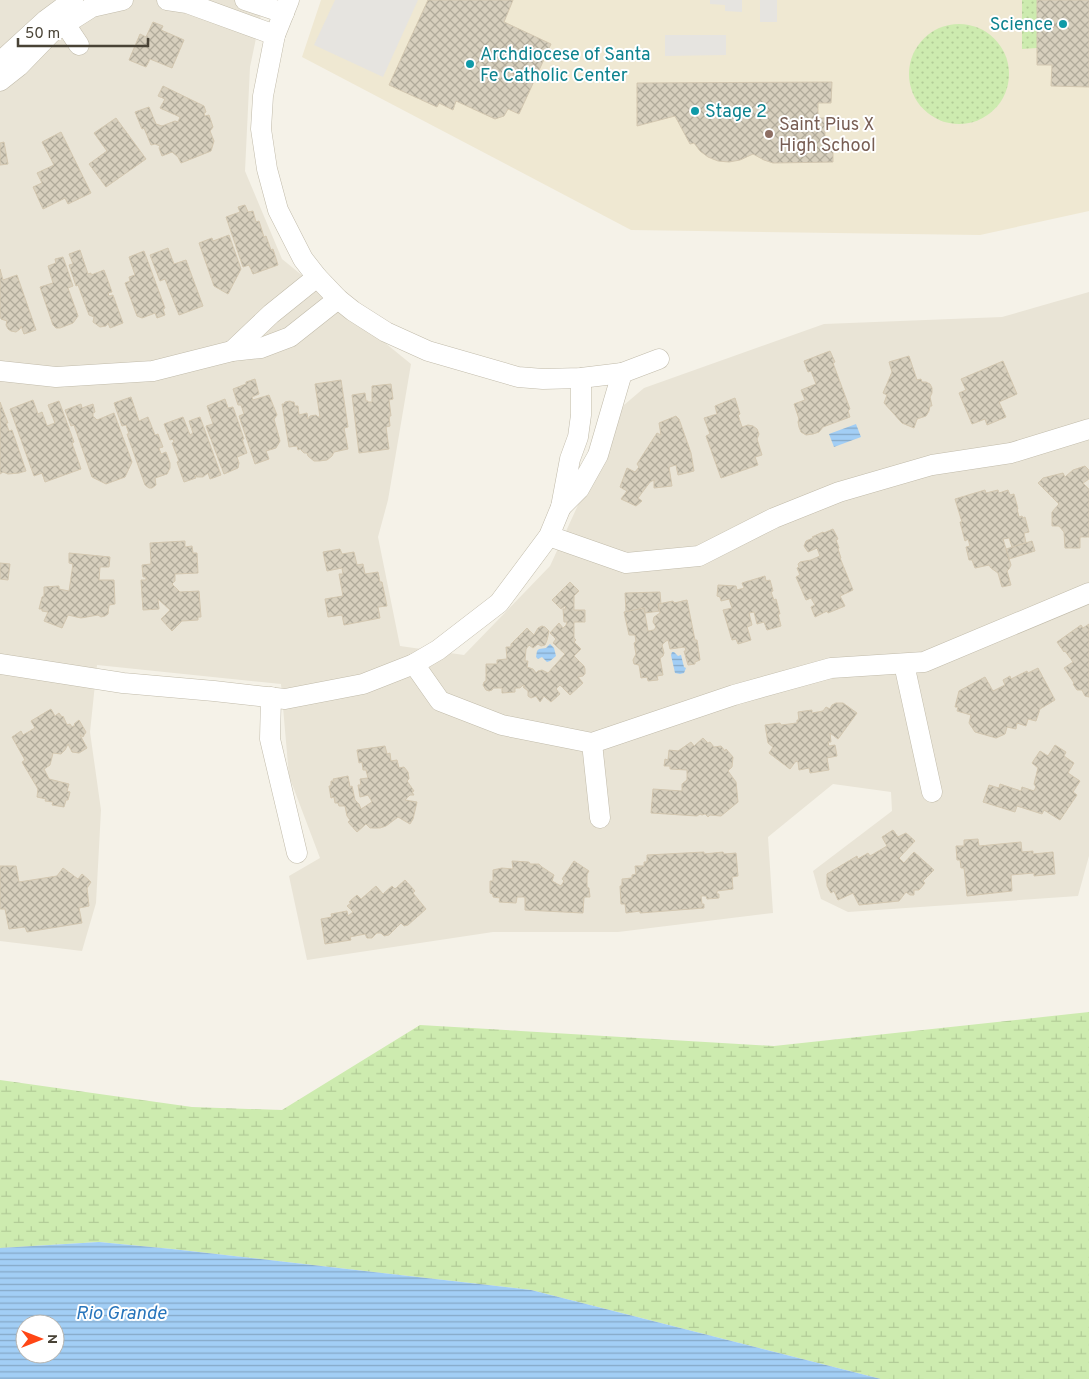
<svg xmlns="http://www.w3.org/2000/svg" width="1089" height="1379" font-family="Overpass,sans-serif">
<defs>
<pattern id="grass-dots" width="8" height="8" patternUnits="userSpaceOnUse" patternTransform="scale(1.25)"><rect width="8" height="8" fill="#cdebaf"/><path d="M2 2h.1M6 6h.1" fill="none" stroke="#b2cb97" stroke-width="1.8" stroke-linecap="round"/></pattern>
<pattern id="wetland-marsh" width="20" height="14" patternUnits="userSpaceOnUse" patternTransform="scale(1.25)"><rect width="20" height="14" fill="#cdebaf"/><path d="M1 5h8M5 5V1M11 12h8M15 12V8" fill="none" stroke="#b2cb97"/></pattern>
<pattern id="water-rules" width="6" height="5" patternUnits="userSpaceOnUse" patternTransform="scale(1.25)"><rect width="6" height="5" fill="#a2cef5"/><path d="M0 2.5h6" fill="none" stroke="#86a9c7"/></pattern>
<pattern id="building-cross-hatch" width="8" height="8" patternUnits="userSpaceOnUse" patternTransform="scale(1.25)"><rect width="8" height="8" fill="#d7cfbd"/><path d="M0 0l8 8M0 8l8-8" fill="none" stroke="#b0aa9a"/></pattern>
</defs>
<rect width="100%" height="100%" fill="#f5f2e8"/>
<path fill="#e9e4d6" d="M0 0H264L250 67 245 171 282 259 411 364 388 500 378 537 400 646 464 655 550 566 624 405 644 388 824 324 1002 317 1089 292V856L1078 896 848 912 821 899 813 871 892 811 891 792 833 784 768 837 773 913 618 932H493L307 960 289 876 320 858 289 776 281 684 97 665 90 732 101 810 96 903 82 951 0 941Z"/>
<path fill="#efe8d2" d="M321 0H1089V211L980 235 631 230 302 57Z"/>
<g fill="url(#grass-dots)">
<path d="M1022 0H1037V48L1022 49Z"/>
<circle cx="959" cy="74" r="50"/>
</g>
<path fill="url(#wetland-marsh)" d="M1089 1012V1379H881L531 1290 172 1249 99 1242 0 1248V1080L192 1107 282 1110 420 1025 774 1046Z"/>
<g fill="#e6e4e0">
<path d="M335 0H418L383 77 314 45Z"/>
<path d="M710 0H742V12L725 11V5L710 4Z"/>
<rect x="760" y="0" width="17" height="22"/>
<path d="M665 35H726V55L665 56Z"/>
</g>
<g fill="url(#water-rules)" fill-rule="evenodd">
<path d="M856 424 861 437 834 447 829 434Z"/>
<path d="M550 644 554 648 556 656 550 661 547 662 542 657 538 659 536 657 537 651 539 649 546 648Z"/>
<path d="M672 652H674L678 656 681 655 684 667 686 668 684 673 680 674 675 673 671 655Z"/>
<path d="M99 1242 172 1249 531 1290 881 1379H0V1248ZM25 1324H55V1354H25Z"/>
</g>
<g fill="url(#building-cross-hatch)" stroke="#d3c7b0">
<path d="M428 0H513L504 22 551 44 519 114 508 109 504 116 495 119 456 101 453 110 439 103 437 107 389 85Z"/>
<path d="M1037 0H1089V87L1051 86 1052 65H1037Z"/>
<path d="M153 22 163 26 161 30 184 40 172 68 150 59 146 67 129 60 140 34 146 37Z"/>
<path d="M832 82 831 103H818V118H825V143H833V162L773 163 764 160 753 154 740 160 729 162 718 161 708 157 700 151 694 143 690 144 675 116 637 126V83Z"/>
<path d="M163 86 204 106 206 112 204 113 205 116 209 115 213 127 210 131 214 141 211 151 181 163 178 157 172 152 162 156 159 148 160 146 155 144 151 145 144 128 142 129 135 112 149 107 156 124 162 126 175 121 178 122 180 117 160 108 165 99 158 96Z"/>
<path d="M116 118 146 159 106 187 89 164 107 151 94 133Z"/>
<path d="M61 132 91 193 68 204 65 198 43 209 33 187 42 183 37 173 54 165 42 142Z"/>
<path d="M4 142 8 164 0 165V143Z"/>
<path d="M245 205 248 212 253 211 256 222 259 221 264 237 266 236 271 250 273 249 278 265 253 274 249 265 243 267 226 217 240 212 238 207Z"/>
<path d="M229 235 241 269 228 294 214 286 199 243 212 238 213 241Z"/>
<path d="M168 248 174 264 186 260 203 306 179 315 165 279 160 281 150 255Z"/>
<path d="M80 250 88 274 91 273V275L104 270 112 292 108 293 109 296 113 295 123 323 110 328 108 323 106 326 100 327 93 322 94 317 89 315 78 285 76 286 69 265 73 264 69 254Z"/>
<path d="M144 251 165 308 163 309 165 315 157 318 155 313 142 318 137 316 125 283 130 281 129 277 135 275 129 257Z"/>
<path d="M63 257 73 286 68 288 78 316 73 323 60 328H56L53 325 40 287 53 283 48 266 56 263 55 259Z"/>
<path d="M0 269 3 280 17 275 36 330 24 334 21 326 20 329 16 332 11 331 8 329 6 325 7 321 1 319 0 315Z"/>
<path d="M830 351 835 362 833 363 850 409 848 411 850 417 823 427 819 432 813 434 806 435 801 432 799 427 798 422 799 419 794 404 805 400 801 390 816 384 811 371 808 372 804 361Z"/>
<path d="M909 356 917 380 921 379 922 382H926L930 384 932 388V393L930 397 932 406H930L929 411 926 416 917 419 914 428 902 423 884 403 887 395 883 393 892 372 889 362Z"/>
<path d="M1003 361 1017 394 999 402 1006 417 987 425 985 419 972 424 959 393 966 390 961 379Z"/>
<path d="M255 379 259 394 252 397 253 400 269 395 277 415 274 419 280 441 276 448 266 451 269 459 255 464 239 416 244 414 241 405H238L233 389 246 384V382Z"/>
<path d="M341 380 348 427 344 428 348 449 334 452 332 456 327 460 319 461H314L308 456 307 453H304L300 449 298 450 297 446 289 447 282 404H284L285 402 290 401 292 402H294L295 406H298L299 415 307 413 308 419 310 416 316 415 318 417H320L315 384Z"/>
<path d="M391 384 393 399 389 400 391 416H389L390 426 386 427 389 449 359 453 352 395 365 393 366 401H368V402H372V386Z"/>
<path d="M131 397 139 421 148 417 155 435 158 434 163 447 159 448 161 454 166 452 170 463V468L167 474 155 478 156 485 152 488H149L145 485 127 434H129L126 425 122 426 114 403Z"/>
<path d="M735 398 740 414 738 415 742 427 748 425 753 426 757 429 759 434 757 439 762 455 755 457 758 465 721 478 706 436 710 434 704 418 717 414 715 406Z"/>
<path d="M225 399 228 408 233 407 244 439H242L247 453 237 457 239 463 238 468 224 474 206 426 213 424 207 406Z"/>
<path d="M33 400 38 414 42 412 47 426 55 423 48 405 59 401 74 442 72 443 81 469 45 482 42 473 34 476 10 409Z"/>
<path d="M0 402 8 423H6L9 431 12 430 26 471 19 473 8 474 3 472 0 474Z"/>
<path d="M81 404 82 408 93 404 95 412 93 413V416L97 420 114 413 132 462 125 477 106 484 92 477 74 425 71 426 65 410Z"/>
<path d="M676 416 679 419 691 453 694 471 678 475 676 465 669 467 672 486 654 488V480L650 482 638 498 642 501 636 506 621 499 627 491 620 487 627 468 635 472 639 467 637 464 657 433 661 435 659 423Z"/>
<path d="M183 417 190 435 193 433 189 421 200 417 221 475 210 479 208 473 203 477H197L195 475 196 478 184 482 177 462 179 461 172 443 174 442 173 439 170 440 164 424Z"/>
<path d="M1085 466 1089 470V479L1083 483 1089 489V537H1080V548H1065L1064 532 1059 526H1052V512L1059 504 1038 483 1043 478 1063 473 1065 477 1073 470Z"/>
<path d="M985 490 986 493 998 490 999 493 1008 490 1010 495 1014 494 1018 509H1017L1019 517 1022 516 1023 518 1025 517 1029 532 1024 533 1026 543 1012 547 1009 538 1003 539 1011 565 1009 569 1007 571 1011 585 1002 587 998 573 991 568 989 565 975 568 972 560H969L966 547 970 546 968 539 965 541 960 522H962L955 499Z"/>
<path d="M833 529 838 539 836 540 839 548 838 549 841 558H840L853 590 840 596 845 606 828 613 827 611 815 617 811 607 815 605 811 598 806 600 796 577 800 575 797 568 799 567 798 564 800 562 811 560 820 556 817 548 808 552 804 546 806 541 813 538 812 537 823 532 824 533Z"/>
<path d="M185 541V547L192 546 193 553H197L198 573 175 574V581L172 584 180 592 199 591 201 617H198V620L182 621 172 631 161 619 170 610 158 599 159 609 143 610 141 580H146V577H143L142 565 151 564 150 543Z"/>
<path d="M1032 541 1035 551 1009 559 1006 549Z"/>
<path d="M340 549 342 554 354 552 357 565 363 564 365 574 378 572 380 582H382L387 606 378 607 380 618 344 625 342 615 328 617 325 599 343 596 339 574H343L342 568 327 571 323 552Z"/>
<path d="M69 553 110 557 109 567H100L99 580H114L115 604 109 605 108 614 105 616 101 617 98 615 81 618 68 615 62 628 44 621 48 612 42 611V609H39L42 597 44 596V587L59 586V589L69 591 73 564 69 563Z"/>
<path d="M0 563 10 564 8 580 0 579Z"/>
<path d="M765 576 766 581 770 580 773 591 771 592 774 600 776 599 780 614H778L781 626 767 630 764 622 757 624 754 612 749 613 752 625 747 627 751 640 738 644 736 639 732 640 723 610 732 608 729 599 721 601 720 597 717 596 718 585 736 586 737 590 744 588 742 583Z"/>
<path d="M570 582 579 591 574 596V610H585V622H574V638L576 640 574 642 581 649 574 656 584 666 585 669V674L583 676 578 677 583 683 570 695 560 685 556 689 560 694 551 702 544 696 540 702 536 696 531 698 528 696V691L523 687 525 686 523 685 520 688H515V692L502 693V688H493L492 690 489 691 486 690 483 685 484 682 486 681V664H497V660L507 659 506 647H511V644L527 628 534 635 538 628 542 626 545 627 549 631 547 640 545 645 541 646 538 644 533 648 529 645 526 649 525 661H528L527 667 533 669 536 673 538 671 542 670 548 673 565 654 553 643 556 639 550 633 559 623 563 628 566 625 567 622H564L563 609H566L565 606 561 609 552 600Z"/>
<path d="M660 592 661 604H658L660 611 645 613 644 608 626 612 625 593Z"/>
<path d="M687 600 695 640H697L700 660 695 662V664L688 665 684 651H686L685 647 670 649 668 640 666 641 662 645 664 653 663 656 660 658 663 675 657 676 658 680 648 681 647 677 641 678 639 665 634 664 633 660 636 654 634 643 636 642 635 635H629L624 612 644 608 648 631 654 630 656 627 653 622 654 617 660 613 658 604 673 601 674 603Z"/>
<path d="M1089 624V697L1085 696 1082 690H1077L1073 684 1074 683 1064 668 1073 662 1065 651 1064 652 1057 642 1081 625 1083 628Z"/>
<path d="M1038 668 1055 700 1040 709 1036 721 1028 719 1026 726 1017 723 1016 729 1007 727 1005 734 996 738 975 732 969 723 971 715 957 711 958 707H955L959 691 985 677 993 691 1005 685 1003 680 1010 676 1011 679 1027 671 1028 673Z"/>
<path d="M836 703H843L857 713 838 739 830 733 831 742H828L829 746 835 745 837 756 827 758 829 770 810 773 809 768 799 770 798 762 796 761 790 769 769 753 773 747 768 743 765 725 780 723 781 725 797 723V720H799L798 712 812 710V713L823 711 826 707 830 709 832 705Z"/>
<path d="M51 709 55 716 59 713 62 717 63 716 67 725 70 724 72 727 75 725 74 724 79 720 86 732 83 737 80 735 87 748 79 753 72 752 68 744 65 750 61 754 53 753 50 765 44 769 49 779 69 784 67 791 70 792 68 800H66L64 807 52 805 53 802 45 801 46 799 37 797 38 789 22 762 25 760 12 737 21 731 23 735 35 728 31 721Z"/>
<path d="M703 738 708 743 710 742 714 747 721 746 725 751 726 749 733 757 732 767 728 771 736 782 738 802 721 816 710 815 708 817 705 814 702 815 700 814 697 816 651 813 653 789 682 791V784L687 780V770L670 769V766H664L665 759 668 760 669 750 678 751 691 742 694 746Z"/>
<path d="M1055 745 1066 752 1064 756 1074 763 1068 773 1080 781 1073 792 1077 795 1060 820 1044 810 1042 814 1017 806 1015 812 983 802 989 785 999 788 1000 784 1021 791 1022 787 1034 791 1036 787 1034 784 1038 768 1032 763 1040 751 1048 756Z"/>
<path d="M385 746 387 754 390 753 391 761 397 760 399 768 404 767 408 772 409 779 407 781 414 791 412 792 414 795H410L405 800 417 802 413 819 410 824 398 817 386 826 380 828H370L366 824 357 832 348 822 350 820 347 816 345 806H339L338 803H335L334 797 331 798 329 786H331V781H334L333 779 348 776 350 787 352 786 355 800 359 804 361 809 372 802 368 795 360 797 358 785H361L360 779 368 778 366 770H363L362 762 359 763 357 750Z"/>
<path d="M893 830 898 837 906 833 915 841 899 858 904 863 914 852 934 870 923 881 925 883 919 890H914V895H910L906 892 899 901 859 905 853 893 838 900 834 891 831 893 827 886V874L857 856 858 859 868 853 870 856 887 846 882 837Z"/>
<path d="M978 839 979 846 1021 842 1022 852 1033 851V854L1053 852 1055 874 1034 876V873L1011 875 1012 891 967 896 964 868H961L960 860H957L956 846H964V840Z"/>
<path d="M704 852V854L723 852 724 854 736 853 738 876 732 877 733 889 717 891V894H719V898L707 899 706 896H701L702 904H704V908L640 913V911L626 913 625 904H621L620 886H622V879L632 878V875L636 874 635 866H644V862H647V855Z"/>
<path d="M512 861 529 862 530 864H539L542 867 554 875 552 881 561 886 564 881 562 879 574 861 589 871 587 874V887L589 888 590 897H584L583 913 525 910V897H517L516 903 499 902 500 898 493 897V894L490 893V881H493V870L502 868 513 869Z"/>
<path d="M0 866H16L19 882 57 876 63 868 78 879 82 874 91 882 87 888 89 906 79 908 82 923 27 932 25 927 9 929 5 909H0Z"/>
<path d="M405 880 415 891 413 893 426 909 408 925 404 926 401 923 389 935 384 936 381 933H377L372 938H367L365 934 350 937 351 940 325 944 321 919 332 917 331 914 347 911 348 916 353 912 347 906 351 903 349 902 357 895 361 899 376 886 383 894 392 886 395 889Z"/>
</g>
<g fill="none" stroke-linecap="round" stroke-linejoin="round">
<defs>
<g id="minor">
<path d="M167 0 187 3 275 35"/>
<path d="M245 0 284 13"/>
<path d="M289 0 275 35 263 96 261 129 267 169 278 210 303 259 317 277 338 299 353 311 386 332 428 351 518 377 543 379 581 378 622 373 659 359"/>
<path d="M65 24 79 45"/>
<path d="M0 62 46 20 73 0"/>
<path d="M0 81 19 66 51 33 92 7 123 0"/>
<path d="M232 351 271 314 317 277"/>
<path d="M0 371 56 377 153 371 232 351 261 348 290 337 338 299"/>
<path d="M581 378V415L578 437 570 459 561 507 579 489 598 455 622 373"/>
<path d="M549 536 626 563 699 556 774 518 839 492 932 465 1011 453 1089 429"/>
<path d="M0 664 123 683 214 691 285 699 363 684 414 664 438 650 499 603 549 536 561 507"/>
<path d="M414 664 440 701 502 725 592 743 734 695 831 668 924 662 1089 593"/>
<path d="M904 664 932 792"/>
<path d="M271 697 270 739 297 853"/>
<path d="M592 743 600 818"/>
</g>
</defs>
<use href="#minor" stroke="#c1bbaa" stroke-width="21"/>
<use href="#minor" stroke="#fff" stroke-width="20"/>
</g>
<g fill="#0f9aa8" stroke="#fff" stroke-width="2">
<circle cx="1063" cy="24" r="5"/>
<circle cx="470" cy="64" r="5"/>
<circle cx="695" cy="111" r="5"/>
</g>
<circle fill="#8d6e63" stroke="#fff" stroke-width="2" cx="769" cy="134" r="5"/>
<g text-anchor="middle" stroke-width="4" stroke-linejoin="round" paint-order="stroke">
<g font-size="18" fill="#0d838f" stroke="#fff" text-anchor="start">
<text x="1053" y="30" text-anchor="end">Science</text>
<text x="480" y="60">Archdiocese of Santa<tspan x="480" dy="21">Fe Catholic Center</tspan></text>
<text x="705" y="117">Stage 2</text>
</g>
<g font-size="18" fill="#785e54" stroke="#fff" text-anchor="start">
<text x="779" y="130">Saint Pius X<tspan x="779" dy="21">High School</tspan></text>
</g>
<g font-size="19" font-style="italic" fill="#2875bc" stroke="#fff">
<text x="121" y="1319">Rio Grande</text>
</g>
</g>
<g transform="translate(40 1339) rotate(90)"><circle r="24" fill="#ffffff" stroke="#b6b4af"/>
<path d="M0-4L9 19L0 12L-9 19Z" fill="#ff4615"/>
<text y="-8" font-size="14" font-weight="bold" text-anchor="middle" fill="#494336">N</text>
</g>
<path d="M18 38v8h130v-8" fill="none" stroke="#494336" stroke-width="2.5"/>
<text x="25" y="38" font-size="15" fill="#494336" stroke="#ffffff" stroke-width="4" paint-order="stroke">50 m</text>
</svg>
